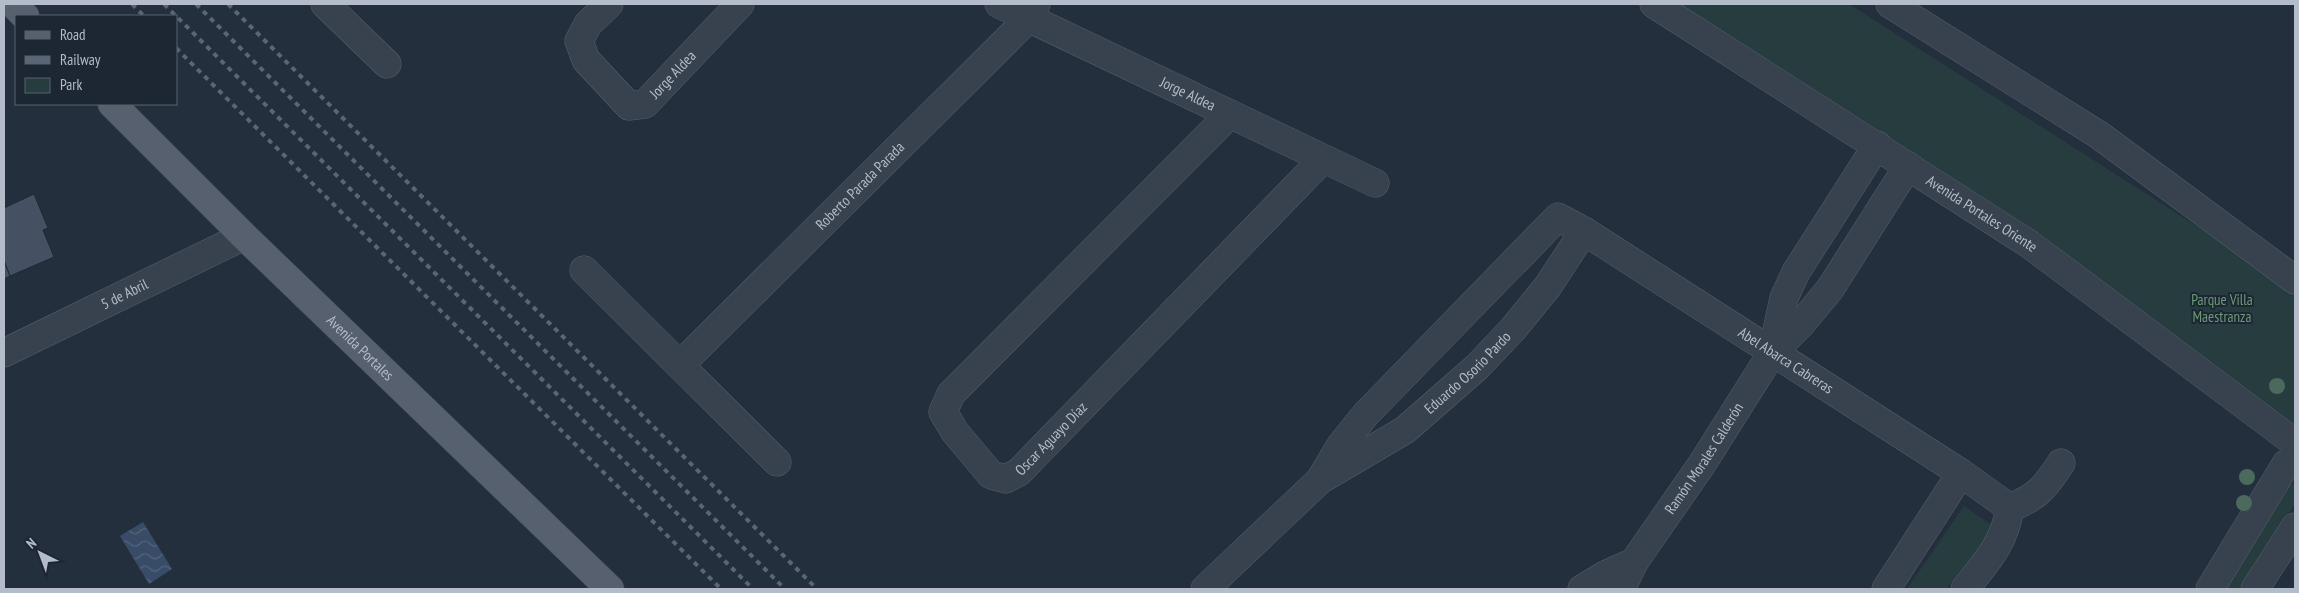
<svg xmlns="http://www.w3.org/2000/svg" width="2299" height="593" font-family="'PT Sans Narrow',sans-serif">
<defs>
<pattern id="water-waves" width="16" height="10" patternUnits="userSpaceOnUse" patternTransform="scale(1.25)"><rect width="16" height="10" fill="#394c67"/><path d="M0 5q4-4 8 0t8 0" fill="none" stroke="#53647b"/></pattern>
</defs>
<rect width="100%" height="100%" fill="#242f3e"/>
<g fill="#263c3f">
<path d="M1668 4H1849L2253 262 2295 294V431Z"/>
<path d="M2289 483 2295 485V503L2240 589H2216Z"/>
<path d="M1964 506 2000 531 1946 589H1907Z"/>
</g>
<path fill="url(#water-waves)" d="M143 522 172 569 149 584 120 536Z"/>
<g fill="#455162" stroke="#1f2835">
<path d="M34 194 48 228 43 230 54 257 10 276 4 261V208Z"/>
<path d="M4 261 10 276 4 279Z"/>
</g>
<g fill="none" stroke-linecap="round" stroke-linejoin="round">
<defs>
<g id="minor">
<path d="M325 4 387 64"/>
<path id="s1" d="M609 4 588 24 579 41 586 60 629 106 645 104 740 4"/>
<path id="s2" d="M999 4 1375 183"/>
<path id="s3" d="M1654 4 2029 244 2295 443"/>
<path d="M1890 4 2099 135 2295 280"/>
<path id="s4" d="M1230 114 951 394 943 412 955 432 991 475 1006 479 1019 472 1323 159"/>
<path d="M584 270 777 462"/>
<path id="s5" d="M4 353 244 236"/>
<path d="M1772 353 1784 298 1796 272 1877 145"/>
<path id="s6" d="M680 365 1029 18 1036 4"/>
<path id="s7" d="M1320 480 1341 445 1366 414 1558 217 1584 231 1961 473 2010 508"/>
<path d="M2010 508C2037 497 2045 488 2061 463"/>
<path id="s8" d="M1205 589 1320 480 1405 430 1477 367 1513 329 1548 286 1584 231"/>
<path d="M1582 589 1607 574 1634 562"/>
<path id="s9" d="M1621 589 1634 562 1702 464 1772 353 1801 324 1830 289 1908 166"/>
<path d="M1886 589 1961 473"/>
<path d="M1965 589C1987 561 2004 544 2010 508"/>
<path d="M2210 589 2286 464 2295 462"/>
<path d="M2255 589 2295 527"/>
</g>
<g id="major">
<path d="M13 4 25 16"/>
<path id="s10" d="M112 104 244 236 610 589"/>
</g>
</defs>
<use href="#minor" stroke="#565f6c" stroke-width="29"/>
<use href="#major" stroke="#414a57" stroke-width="29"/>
<use href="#minor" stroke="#38414e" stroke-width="28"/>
<use href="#major" stroke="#56606e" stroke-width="28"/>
<g stroke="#5a6575" stroke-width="4" stroke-dasharray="5 5" stroke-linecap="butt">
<path d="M132 4 144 16"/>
<path d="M164 4 753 589"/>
<path d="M196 4 785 589"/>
<path d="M228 4 817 589"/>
<path d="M176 48 721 589"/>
</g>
</g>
<g fill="#4b6a5d">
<circle cx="2277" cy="386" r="8"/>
<circle cx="2247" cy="477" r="8"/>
<circle cx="2244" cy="503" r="8"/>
</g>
<g text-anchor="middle" stroke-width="4" stroke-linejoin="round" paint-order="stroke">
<g font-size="15" fill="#b4bcc9" stroke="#1d2633">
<text dy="5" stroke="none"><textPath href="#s1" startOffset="188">Jorge Aldea</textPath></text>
<text dy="5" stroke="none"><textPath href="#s2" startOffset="209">Jorge Aldea</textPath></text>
<text dy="5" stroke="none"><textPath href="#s6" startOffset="254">Roberto Parada Parada</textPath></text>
<text dy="5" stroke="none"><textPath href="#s3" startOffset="389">Avenida Portales Oriente</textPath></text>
<text dy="5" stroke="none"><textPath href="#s5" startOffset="134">5 de Abril</textPath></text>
<text dy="5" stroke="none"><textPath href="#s10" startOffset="348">Avenida Portales</textPath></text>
<text dy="5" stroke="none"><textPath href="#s7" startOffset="625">Abel Abarca Cabreras</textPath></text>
<text dy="5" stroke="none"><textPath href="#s8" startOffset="342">Eduardo Osorio Pardo</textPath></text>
<text dy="5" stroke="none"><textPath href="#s4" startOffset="571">Oscar Aguayo Díaz</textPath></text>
<text dy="5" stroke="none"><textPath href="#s9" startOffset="155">Ramón Morales Calderón</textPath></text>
</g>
<g font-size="15" fill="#6b9a76" stroke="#1d2633">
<text x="2222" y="305">Parque Villa<tspan x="2222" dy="17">Maestranza</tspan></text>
</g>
</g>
<rect width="2299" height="593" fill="none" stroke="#b4bcc9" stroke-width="10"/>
<rect x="15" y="15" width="162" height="90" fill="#1d2633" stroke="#59626f"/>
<rect x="25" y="31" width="25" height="8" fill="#56606e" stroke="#59626f"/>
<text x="60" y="40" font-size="15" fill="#b4bcc9">Road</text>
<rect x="25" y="56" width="25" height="8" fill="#5a6575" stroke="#59626f"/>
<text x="60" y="65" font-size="15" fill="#b4bcc9">Railway</text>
<rect x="25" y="78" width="25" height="15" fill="#263c3f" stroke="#59626f"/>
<text x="60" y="90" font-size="15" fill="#b4bcc9">Park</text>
<g transform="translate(40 553) rotate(318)" stroke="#1d2633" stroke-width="4" paint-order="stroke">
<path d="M0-4L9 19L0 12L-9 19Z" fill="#b4bcc9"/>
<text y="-8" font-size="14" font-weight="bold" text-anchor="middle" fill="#b4bcc9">N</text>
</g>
</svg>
